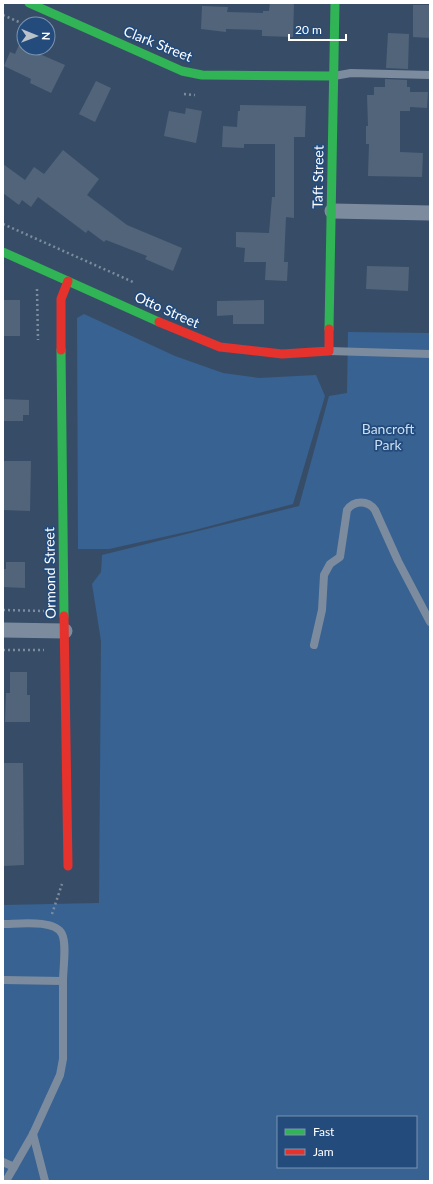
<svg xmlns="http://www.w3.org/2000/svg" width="433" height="1184" font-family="Lato,sans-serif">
<rect width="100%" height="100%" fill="#374d67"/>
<g fill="#376292" fill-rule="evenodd">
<path d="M84 314 175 356 223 373 259 378 316 375 325 396 293 504 195 530 109 549H78L77 318Z"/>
<path d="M348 332 430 333V1181H3V905L99 903 101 641 92 584 101 572 102 555 299 506 329 396 347 393ZM278 1117H416V1167H278Z"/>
</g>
<g fill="#526479">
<path d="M270 3H294L293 37 262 36V30L226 29V32L201 29 202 6 228 7 227 12 263 13V11H269Z"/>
<path d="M413 5H430V38L413 37Z"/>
<path d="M388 33 409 34 408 69 386 68Z"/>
<path d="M19 45 65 65 51 93 30 83 31 79 4 66 10 52 15 54Z"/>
<path d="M385 79 407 80V87H410V92H428L427 108 410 107V111H400V152L423 153 422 177 368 176 369 144H366V126H368L367 95H374V87H385Z"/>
<path d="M96 81 111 88 95 122 79 114Z"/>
<path d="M240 105 306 106 305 137H294V218L286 217 284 262H288L287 281 265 280 266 262H244L245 248 236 247V232L269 233 272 197H275V144H244V148L222 147 223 126 237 127 238 111H240Z"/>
<path d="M186 108 202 111 196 143 164 136 169 111 185 114Z"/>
<path d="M63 150 99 179 87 195 127 225 182 248 173 271 145 259 147 256 106 240 104 242 88 230 86 233 38 197 31 207 22 200 19 205 3 193V164L25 180 34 167 44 174Z"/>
<path d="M367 266 409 267 408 291 366 289Z"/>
<rect x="3" y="300" width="17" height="36"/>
<path d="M264 300V324H233V315L217 316V301Z"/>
<path d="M3 399 29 400V415H23V421H3Z"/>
<path d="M3 461H31L30 511 3 510Z"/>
<path d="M6 562H25V588L3 587V569H6Z"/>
<path d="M10 672H27V695H30V722H5L6 693H10Z"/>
<path d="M3 763H23L24 865 3 866Z"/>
</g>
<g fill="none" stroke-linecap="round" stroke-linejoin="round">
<g stroke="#7c8c9e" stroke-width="2.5" stroke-dasharray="2 3" stroke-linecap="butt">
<path d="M3 15 19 22"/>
<path d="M184 94 195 95"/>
<path d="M3 224 133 282"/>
<path d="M37 289 38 340"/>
<path d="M3 610 44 611"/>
<path d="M3 650H44"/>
<path d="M52 914 62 884"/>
</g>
<g stroke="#7c8c9e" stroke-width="8">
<path d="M334 76 351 73 430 75"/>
<path d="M329 351 430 354"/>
<path d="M314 645 322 610 324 575 330 564 340 557 347 510C354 500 368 500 375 510L398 561 430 622"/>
<path d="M3 924C18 924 55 919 62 934 67 944 63 969 63 981"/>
<path d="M3 980 63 981V1059L60 1075 33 1134 6 1181"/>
<path d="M33 1134 45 1181"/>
<path d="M3 1162 14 1167"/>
</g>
<g stroke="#7c8c9e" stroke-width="15">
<path d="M332 211 430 213"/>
<path d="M3 630 65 631"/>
</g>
<g stroke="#30b455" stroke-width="9">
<path d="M29 3 182 71 202 75 333 76"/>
<path d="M3 252 159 322"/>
<path d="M329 329 335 3"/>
<path d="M61 350 64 616"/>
</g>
<g stroke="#e5322d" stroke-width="9">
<path d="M159 322 220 347 282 354 329 351V329"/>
<path d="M61 350V299L68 281"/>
<path d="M64 616 68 866"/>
</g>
</g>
<g text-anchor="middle" stroke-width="3.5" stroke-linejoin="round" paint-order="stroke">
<g font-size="14" fill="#fff" stroke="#234b7b">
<text transform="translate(158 44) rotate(22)" y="5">Clark Street</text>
<text transform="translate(318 177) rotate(-89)" y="5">Taft Street</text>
<text transform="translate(167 310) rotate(24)" y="5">Otto Street</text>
<text transform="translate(50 573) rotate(-91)" y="5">Ormond Street</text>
</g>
<g font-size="14" fill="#cadef4" stroke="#234b7b">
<text x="388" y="434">Bancroft<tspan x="388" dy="16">Park</tspan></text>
</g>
</g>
<rect width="433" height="1184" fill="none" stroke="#ffffff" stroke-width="8"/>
<rect x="277" y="1116" width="140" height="52" fill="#234b7b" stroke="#7b93b0"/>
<rect x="285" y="1129" width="20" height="6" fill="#30b455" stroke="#7b93b0"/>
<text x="313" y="1136" font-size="12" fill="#ffffff">Fast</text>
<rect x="285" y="1149" width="20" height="6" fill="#e5322d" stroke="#7b93b0"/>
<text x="313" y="1156" font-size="12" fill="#ffffff">Jam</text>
<g transform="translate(36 36) rotate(91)"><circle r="19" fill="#234b7b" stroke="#7b93b0"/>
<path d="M0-3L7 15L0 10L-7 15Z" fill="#b9c1ca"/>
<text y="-6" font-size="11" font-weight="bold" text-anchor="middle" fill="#ffffff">N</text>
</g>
<path d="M289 34v6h57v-6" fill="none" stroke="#ffffff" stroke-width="2"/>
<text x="295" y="34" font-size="12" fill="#ffffff" stroke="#234b7b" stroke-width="3" paint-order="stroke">20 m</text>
</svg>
